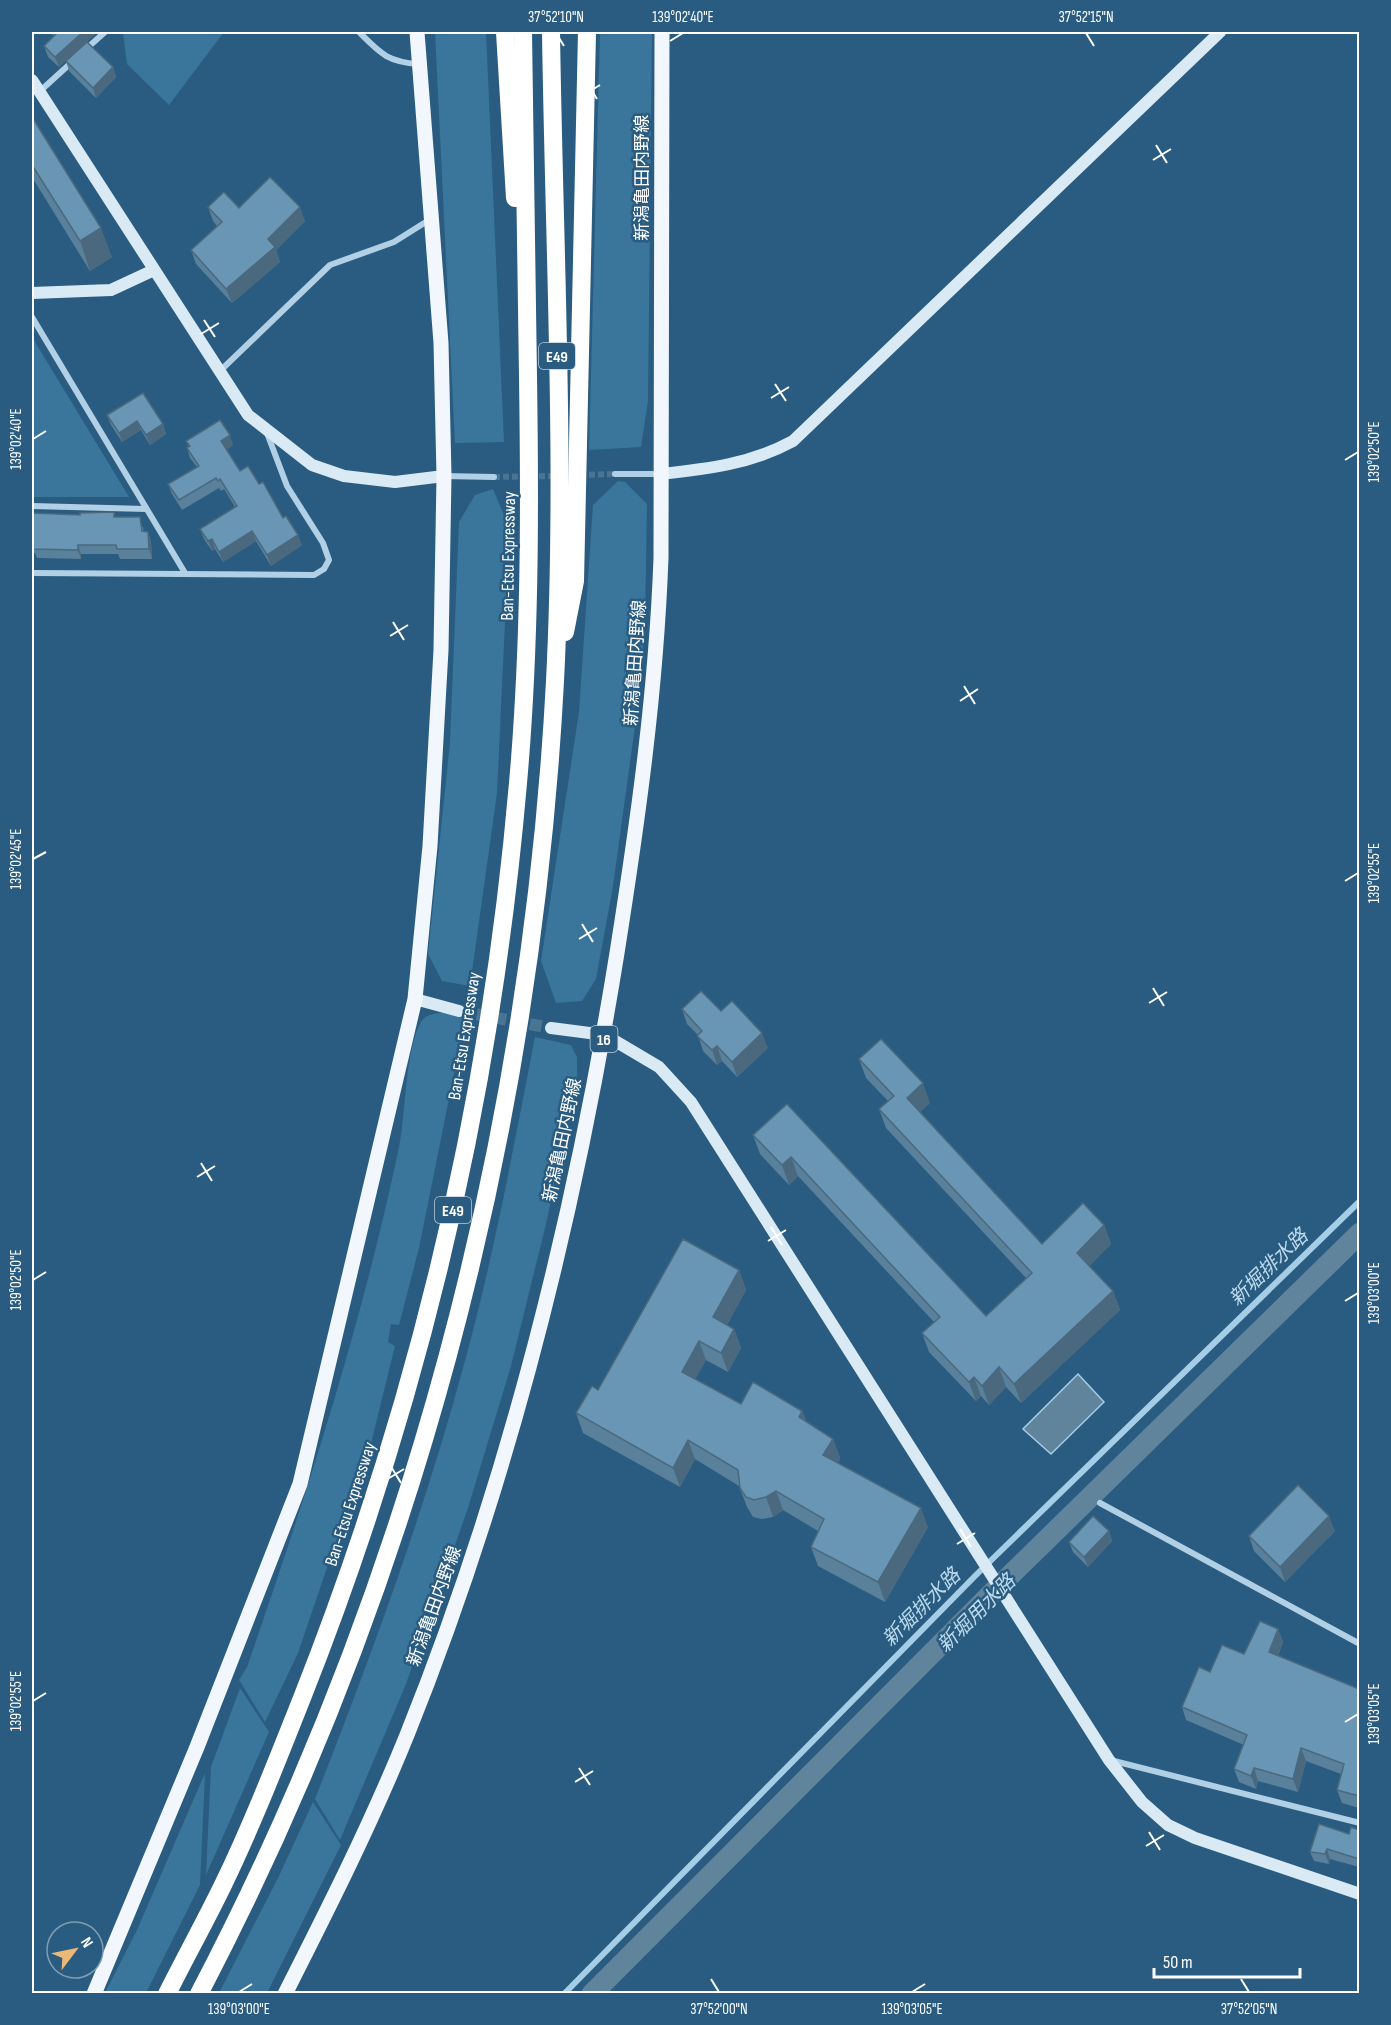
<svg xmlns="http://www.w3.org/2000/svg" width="1391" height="2025" font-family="'Sofia Sans Condensed','Noto Sans JP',sans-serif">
<rect width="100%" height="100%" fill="#295c80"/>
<g fill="#3a759b">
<path d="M123 32H224L169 105 127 64Z"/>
<path d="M435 32H486L504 442 455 443Z"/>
<path d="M600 32H652L648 401 641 447 589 450Z"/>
<path d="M32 337 129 497H32Z"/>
<path d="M618 481 625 482 647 504 645 628 635 726 613 886 596 979 582 1001 556 1003 541 961 579 712 593 505Z"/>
<path d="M493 489 506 520V601L497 793 470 986 442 981 428 954 450 742 459 522 475 495Z"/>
<path d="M446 1012 465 1019 419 1248 399 1325 391 1324 388 1342 395 1346 366 1464 333 1550 298 1653 265 1722 239 1680 247 1667C306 1497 362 1324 399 1147 406 1113 405 1050 421 1022 426 1013 437 1014 446 1012Z"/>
<path d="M535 1037 571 1045 577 1057V1082L546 1224 511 1366 468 1508 406 1684 340 1840 315 1799C372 1654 426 1507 466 1357 495 1251 514 1144 535 1037Z"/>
<path d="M240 1688 269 1732 206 1875 211 1767Z"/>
<path d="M205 1773 200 1885 146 1993H105L137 1930Z"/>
<path d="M313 1802 341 1845 267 1993H219L279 1876Z"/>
</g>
<path fill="#60849c" stroke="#a5cde5" stroke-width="1.5" d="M1078 1374 1104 1402 1051 1454 1023 1429Z"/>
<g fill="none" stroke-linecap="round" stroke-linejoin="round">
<path stroke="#a5cde5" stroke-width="6" d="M564 1994 976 1575 1360 1201"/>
<path stroke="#60849c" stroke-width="21" d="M592 1994 986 1599 1360 1233"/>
<g stroke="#497493" stroke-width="6" stroke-dasharray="6 3" stroke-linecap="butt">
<path d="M580 475 615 474"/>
<path d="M494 477 558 476"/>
</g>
<path stroke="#497493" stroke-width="12" stroke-dasharray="12 6" stroke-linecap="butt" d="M459 1011 551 1028"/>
<g stroke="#b1d0e5" stroke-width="6">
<path d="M359 32C380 53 387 62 419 64"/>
<path d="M86 49 105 32"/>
<path d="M39 92 72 62"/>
<path d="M32 317 185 573"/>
<path d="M220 371 330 265 394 242 429 220"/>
<path d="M615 474H660"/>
<path d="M444 476 494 477"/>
<path d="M32 506 146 509"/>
<path d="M32 573 314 575 324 569 329 560 323 543 287 486 267 433"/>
<path d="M1100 1503 1360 1644"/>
<path d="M1110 1760 1360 1823"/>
</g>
<g stroke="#d9eaf5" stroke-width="12">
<path d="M32 80 248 415 312 465 344 476 395 482 444 476"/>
<path d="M32 293 111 290 154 270"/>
<path d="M660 474C707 469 751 464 793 441L1220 32"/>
<path d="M415 999 459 1011"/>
<path d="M551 1028 605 1035 659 1067 691 1102 1109 1760 1142 1802 1168 1825 1195 1838 1360 1894"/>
</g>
<g stroke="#f1f7fd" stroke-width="15">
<path d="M94 1994 197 1747 300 1484 415 999 430 846 441 650 444 476 441 343 417 32"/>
<path d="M285 1994C328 1909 371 1824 407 1735 508 1484 574 1220 617 953 638 820 656 693 661 558L662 32"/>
</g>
<g stroke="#fff" stroke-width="18">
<path d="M505 32 515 198"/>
<path d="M565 632 575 581 587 32"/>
<path d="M167 1994C185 1958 205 1922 223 1885 252 1825 277 1761 302 1698 418 1405 491 1097 518 783 530 648 530 512 528 377 526 262 525 147 523 32"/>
<path d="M199 1994C411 1589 531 1137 555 681 566 465 554 248 551 32"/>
</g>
</g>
<g fill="#5a819b">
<path d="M49 32H93L94 35 59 67 48 57 44 46 54 36Z"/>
<path d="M66 61 113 67 116 77 96 98 69 71Z"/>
<path d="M32 117 112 257 90 271 32 177Z"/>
<path d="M208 207 239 208 305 221 276 250 280 262 232 303 196 264 191 250 217 226 213 221Z"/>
<path d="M107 415 163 424 166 434 150 445 141 430 122 442 111 425Z"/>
<path d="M186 441 233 445 227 449 240 471 259 484 302 545 271 566 256 541 223 562 215 549 212 551 204 539 200 529 235 507 224 489 221 491 219 488 182 510 172 494 168 484 197 467 190 458 187 448 189 447Z"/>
<path d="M32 513 115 517 143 527 144 532H148L151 542 152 559H120L118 554H81V559L37 558 35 553H32Z"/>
<path d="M682 1009 721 1011 768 1048 737 1077 722 1061 717 1065 703 1051 698 1035 687 1024Z"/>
<path d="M859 1059 930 1103 919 1112 1042 1244 1104 1225 1111 1244 1089 1266 1113 1291 1120 1310 1021 1403 1006 1387 989 1405 981 1396 976 1401 929 1352 922 1333 934 1322 798 1176 789 1185 760 1154 753 1135 787 1104 986 1316 1026 1278 886 1128 879 1109 888 1101 866 1078Z"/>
<path d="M739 1270 746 1290 727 1325 734 1329 741 1348 728 1372 706 1360 695 1379 741 1404 802 1411 806 1421 833 1439 840 1458 838 1463 928 1527 885 1602 818 1566 811 1547 818 1531 783 1510 773 1517 762 1519 753 1517 747 1507 739 1486 695 1459 680 1487 583 1433 576 1413 598 1390Z"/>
<path d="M1109 1531 1112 1541 1088 1567 1073 1552 1069 1542Z"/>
<path d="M1335 1531 1285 1582 1254 1551 1249 1536Z"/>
<path d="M1278 1629 1283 1642 1278 1656 1359 1689V1808L1342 1803 1337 1790 1341 1774 1306 1761 1298 1792 1258 1781 1256 1789 1239 1782 1234 1769 1244 1745 1186 1720 1182 1707 1210 1672 1244 1654Z"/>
<path d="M1359 1830V1867L1330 1859 1329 1864 1314 1861 1310 1852Z"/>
</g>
<g fill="#4a697e">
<path d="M83 32H93L94 35 59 67 55 57Z"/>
<path d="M113 67 116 77 96 98 93 88Z"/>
<path d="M300 207 305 221 276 250 280 262 232 303 226 289 268 239Z"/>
<path d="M101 228 112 257 90 271 80 241Z"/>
<path d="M137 421 141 430 122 442 119 433Z"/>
<path d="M163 424 166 434 150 445 146 435Z"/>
<path d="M230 435 233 445 225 451 221 441Z"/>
<path d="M252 531 256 541 223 562 219 552Z"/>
<path d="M148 532 151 542 152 559 149 549Z"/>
<path d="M298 535 302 545 271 566 267 555Z"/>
<path d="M212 539 215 549 212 551 208 541Z"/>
<path d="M78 545 81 554V559L78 550Z"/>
<path d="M762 1033 768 1048 737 1077 732 1062Z"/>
<path d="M717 1046 722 1061 717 1065 712 1050Z"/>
<path d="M923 1083 930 1103 914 1118 907 1098Z"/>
<path d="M791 1157 798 1176 789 1185 782 1165Z"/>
<path d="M1104 1225 1111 1244 1084 1272 1077 1253Z"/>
<path d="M739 1270 746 1290 721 1336 713 1317Z"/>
<path d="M1113 1291 1120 1310 1021 1403 1014 1384Z"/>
<path d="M734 1329 741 1348 728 1372 721 1353Z"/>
<path d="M699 1341 706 1360 689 1391 682 1372Z"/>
<path d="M999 1367 1006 1387 989 1405 982 1386Z"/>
<path d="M974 1377 981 1396 976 1401 969 1382Z"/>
<path d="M802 1411 809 1431 799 1417Z"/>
<path d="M833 1439 840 1458 830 1475 823 1455Z"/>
<path d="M688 1440 695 1459 680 1487 673 1468Z"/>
<path d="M776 1491 783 1510 773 1517 766 1497Z"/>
<path d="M921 1508 928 1527 885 1602 878 1582Z"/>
<path d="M1329 1516 1335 1531 1285 1582 1280 1567Z"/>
<path d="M1109 1531 1112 1541 1088 1567 1084 1557Z"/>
<path d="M1278 1629 1283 1642 1274 1665 1269 1652Z"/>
<path d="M1301 1748 1306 1761 1298 1792 1293 1779Z"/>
<path d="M1254 1768 1258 1781 1256 1789 1251 1776Z"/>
<path d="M1327 1849 1330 1859 1329 1864 1325 1854Z"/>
</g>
<g fill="#6996b4" stroke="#4a697e" stroke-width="1.5">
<path d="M56 32H83L55 57 44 46 57 33Z"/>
<path d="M87 42 113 67 93 88 66 61Z"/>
<path d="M32 117 101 228 80 241 32 165Z"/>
<path d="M270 177 300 207 268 239 275 247 226 289 191 250 222 222 208 207 224 192 239 208Z"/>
<path d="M143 393 163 424 146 435 137 421 119 433 107 415Z"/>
<path d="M220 420 230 435 221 441 240 471 248 466 259 484 263 482 283 518 286 516 298 535 267 555 252 531 219 552 212 539 208 541 200 529 237 506 220 479 218 481 216 478 179 500 168 484 199 466 187 448 190 446 186 441Z"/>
<path d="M114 512V517H140L142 531 148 532 149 549H117L116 545H78V550L33 549V543H32V513L80 515V513Z"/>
<path d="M701 991 721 1011 732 1001 762 1033 732 1062 717 1046 712 1050 697 1036 702 1031 682 1009Z"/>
<path d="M881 1039 923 1083 907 1098 1042 1244 1083 1203 1104 1225 1077 1253 1113 1291 1014 1384 999 1367 982 1386 974 1377 969 1382 922 1333 940 1317 791 1157 782 1165 753 1135 787 1104 986 1316 1032 1273 879 1109 894 1096 859 1059Z"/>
<path d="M683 1239 739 1270 713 1317 734 1329 721 1353 699 1341 682 1372 741 1404 753 1382 802 1411 799 1417 833 1439 823 1455 921 1508 878 1582 811 1547 824 1519 776 1491 766 1497 754 1500 746 1497 740 1488 738 1470 688 1440 673 1468 576 1413 592 1386 598 1390Z"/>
<path d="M1298 1485 1329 1516 1280 1567 1249 1536Z"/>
<path d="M1093 1516 1109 1531 1084 1557 1069 1542Z"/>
<path d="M1260 1621 1278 1629 1269 1652 1359 1689V1796L1337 1790 1344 1764 1301 1748 1293 1779 1254 1768 1251 1776 1234 1769 1247 1735 1182 1707 1199 1667 1210 1672 1222 1645 1244 1654Z"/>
<path d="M1319 1824 1349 1834 1351 1827 1359 1830V1859L1327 1849 1325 1854 1310 1852Z"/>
</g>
<path fill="none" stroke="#fff" stroke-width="2" d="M556 33 564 46M1086 33 1094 46M670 41 683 33M586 81 597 99M582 96 600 85M1156 145 1167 163M1153 160 1171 149M204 320 215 337M201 334 219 323M775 384 786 401M771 398 789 387M33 439 46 431M1345 460 1358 452M393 622 404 640M390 636 408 625M964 686 975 704M960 701 978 689M33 859 46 852M1345 881 1358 873M582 924 593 942M579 939 597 928M1153 988 1164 1006M1149 1003 1167 992M201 1163 212 1181M197 1177 215 1166M771 1227 782 1245M768 1241 786 1230M33 1280 46 1272M1345 1301 1358 1293M390 1465 401 1483M386 1480 404 1469M960 1529 971 1547M957 1544 975 1533M33 1701 46 1693M1345 1722 1358 1714M579 1768 590 1785M575 1782 593 1771M1149 1832 1160 1850M1146 1846 1164 1835M711 1979 719 1992M1241 1979 1249 1992M239 1992 252 1984M912 1992 925 1984"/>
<g text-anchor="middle" stroke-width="5" stroke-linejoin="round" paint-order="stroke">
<g fill="#295c80" stroke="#bfced9" stroke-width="1.5">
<rect x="539" y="343" width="36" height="26" rx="4.5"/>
<rect x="590.5" y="1026" width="27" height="26" rx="4.5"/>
<rect x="435" y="1197" width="36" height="26" rx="4.5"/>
</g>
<g font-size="16" font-weight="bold" fill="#fff">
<text x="557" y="362">E49</text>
<text x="604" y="1045">16</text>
<text x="453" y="1216">E49</text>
</g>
<g font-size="18" fill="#fff" stroke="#295c80">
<text transform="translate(642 178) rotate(-90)" y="6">新潟亀田内野線</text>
<text transform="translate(508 556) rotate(-89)" y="6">Ban-Etsu Expressway</text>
<text transform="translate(635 663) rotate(-86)" y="6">新潟亀田内野線</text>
<text transform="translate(464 1036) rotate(-81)" y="6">Ban-Etsu Expressway</text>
<text transform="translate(562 1140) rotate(-78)" y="6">新潟亀田内野線</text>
<text transform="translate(350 1504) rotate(-72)" y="6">Ban-Etsu Expressway</text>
<text transform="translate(434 1606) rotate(-70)" y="6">新潟亀田内野線</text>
</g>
<g font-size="20" font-style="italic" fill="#bcdaed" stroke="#295c80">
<text transform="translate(1268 1267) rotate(-44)" y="7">新堀排水路</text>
<text transform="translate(921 1607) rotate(-45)" y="7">新堀排水路</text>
<text transform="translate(976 1613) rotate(-45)" y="7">新堀用水路</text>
</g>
</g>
<rect width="1391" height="2025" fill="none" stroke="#295c80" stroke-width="66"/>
<g transform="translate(75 1950) rotate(58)"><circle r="28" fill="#295c80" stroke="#7f9db3" stroke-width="1.5"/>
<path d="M0-4.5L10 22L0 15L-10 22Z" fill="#ecb878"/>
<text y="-9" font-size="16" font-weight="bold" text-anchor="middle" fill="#ffffff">N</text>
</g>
<path d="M1154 1968v9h146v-9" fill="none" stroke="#ffffff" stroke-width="3"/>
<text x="1163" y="1968" font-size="18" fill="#ffffff" stroke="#295c80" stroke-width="4.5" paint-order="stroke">50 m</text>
<rect x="33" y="33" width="1325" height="1959" fill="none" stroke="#fff" stroke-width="2"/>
<g font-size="15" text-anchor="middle" fill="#fff">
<text x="556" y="22">37°52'10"N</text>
<text x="683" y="22">139°02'40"E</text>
<text x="1086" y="22">37°52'15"N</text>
<text transform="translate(16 439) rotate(-90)" y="5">139°02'40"E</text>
<text transform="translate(1374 452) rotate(-90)" y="5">139°02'50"E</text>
<text transform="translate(16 859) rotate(-90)" y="5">139°02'45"E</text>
<text transform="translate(1374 873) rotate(-90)" y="5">139°02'55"E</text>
<text transform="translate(16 1280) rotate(-90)" y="5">139°02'50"E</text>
<text transform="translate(1374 1293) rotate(-90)" y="5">139°03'00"E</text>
<text transform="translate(16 1701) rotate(-90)" y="5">139°02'55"E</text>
<text transform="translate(1374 1714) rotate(-90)" y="5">139°03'05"E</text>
<text x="239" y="2014">139°03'00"E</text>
<text x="719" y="2014">37°52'00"N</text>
<text x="912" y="2014">139°03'05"E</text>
<text x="1249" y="2014">37°52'05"N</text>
</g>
</svg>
